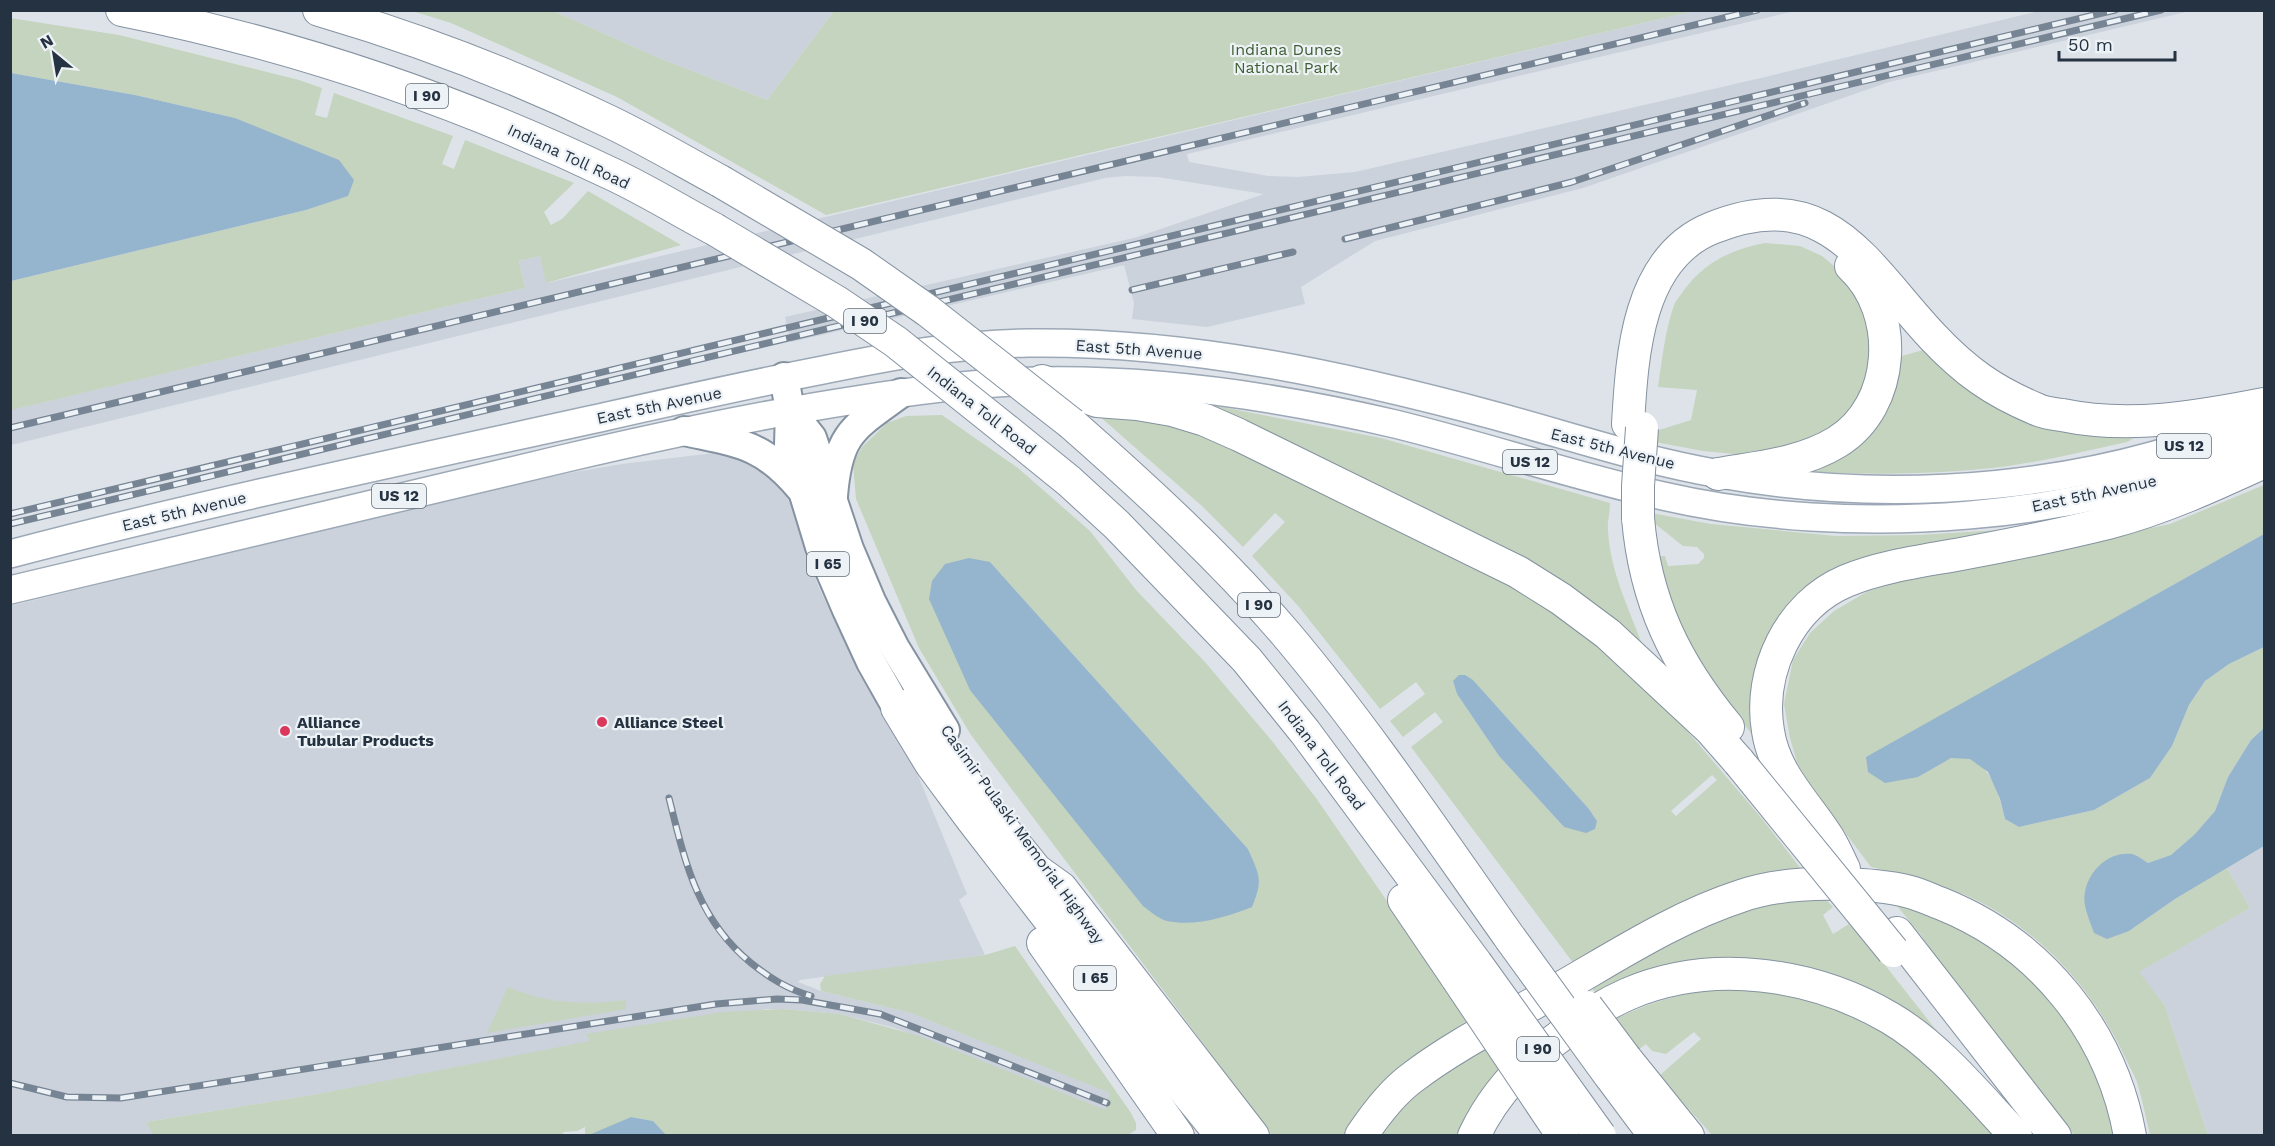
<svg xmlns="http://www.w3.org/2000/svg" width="2275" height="1146" font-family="'Work Sans',sans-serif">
<rect width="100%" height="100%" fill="#dee3e9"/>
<g fill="#cbd2db">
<path d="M553 11H834L767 100 661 59Z"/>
<path d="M1694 11H1795L1187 154 1189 162 1268 176 1298 177 1355 172 1765 77 2039 11H2190L1889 82 1583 188 1375 241 1301 287 1305 304 1207 327 1132 319 1134 303 1124 265 791 342 785 317 1134 238 1264 194 1158 177 1125 176 1105 178 11 445 10 410 525 288 519 261 540 256 547 283Z"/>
<path d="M714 453 747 456 773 470 793 501 817 583 858 672 912 761 967 894 959 900 985 955 800 980 798 982 821 991 911 1013 1111 1093 1105 1111 895 1028 840 1014 782 1009H766L312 1095 146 1122 154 1135H11L10 606 528 480 622 464Z"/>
<path d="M2264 846V1135H2208L2165 1006 2138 972 2250 908 2227 868Z"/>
</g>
<g fill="#c5d4be" fill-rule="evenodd">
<path d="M412 11H553L661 59 767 100 834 11H1694L826 215 617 97 451 23Z"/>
<path d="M10 18 119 35 299 80 322 88 315 115 327 118 334 93 453 136 442 164 454 169 465 140 574 183 544 212 551 225 562 219 588 191 681 245 546 283 540 256 519 261 525 288 11 410V281L306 210 347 196 235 118 135 95 11 73Z"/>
<path d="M1765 243 1800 246 1822 256 1840 271 1858 291 1873 338 1867 389 1834 432 1755 456 1703 451 1655 442 1656 431 1691 420 1697 390 1658 387C1662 360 1665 331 1674 305 1676 300 1681 295 1684 290 1705 262 1732 249 1765 243Z"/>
<path d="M1927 349 2127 435 2134 438 2127 442C2082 452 2037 463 1992 468 1928 475 1863 475 1799 471L1898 357Z"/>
<path d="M1216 406 1381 438 1610 503C1610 513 1607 522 1608 531 1610 570 1629 610 1643 646L1209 410Z"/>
<path d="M942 415 1018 468 1090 531 1136 590 1205 662 1272 741 1316 798 1469 1020C1423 1050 1374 1090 1343 1135H1272L971 735 919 648 856 499 853 464 862 447 887 423 906 416ZM990 562 1248 849 1256 868Z"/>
<path d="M1098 415H1133L1200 434 1515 585 1565 619 1625 664 1678 720 1763 820 1801 869 1716 887 1574 964 1411 747 1443 722 1435 712 1403 737 1390 721 1425 694 1416 682 1380 709 1299 607 1252 556 1285 522 1275 513 1243 547 1202 506ZM1473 680 1589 809 1597 821 1564 827 1499 756 1457 694 1453 681ZM1712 775 1717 780 1676 816 1671 811Z"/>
<path d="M2264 485V534L1866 758 1918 777C1928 771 1941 760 1952 758 1987 750 1999 794 2005 819L2019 827 2094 810 2150 778 2172 746 2189 705 2205 681 2229 664 2264 647V728L2251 740 2228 777 2215 811 2195 834 2171 855 2148 863 2133 854 2129 931 2175 899 2227 868 2250 908 2139 972 2165 1006 2208 1135H2150C2146 1118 2142 1099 2137 1082 2133 1072 2127 1062 2123 1053 2090 985 2034 924 1963 894 1933 882 1902 874 1871 867L1800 773 1790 738 1784 704 1793 660 1810 633 1834 611 1868 591 1905 580 2170 524Z"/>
<path d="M1651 513 1711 524 1836 536 1918 535 1999 530 2086 516 1795 612 1760 745 1698 664 1665 590 1658 550 1660 556H1665L1668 566 1698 564 1704 558V554L1697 547 1683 546 1654 523Z"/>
<path d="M1821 894 1833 907 1823 915 1833 934 1849 924 1874 951 1969 1072 1801 973 1597 995 1589 984 1744 904Z"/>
<path d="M1888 895 1998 942 2081 1025 2123 1135H2074L1956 989 1921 935Z"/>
<path d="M1015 946 1131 1113 1136 1123V1130L1128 1135 1121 1134 1117 1136H666L653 1121 631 1117 589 1136 585 1135V1127L577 1131 564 1132 561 1136H154L146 1122 312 1095 590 1041 586 1034 723 1012 782 1009 840 1014 919 1036 1105 1110 1110 1093 911 1013 821 991 820 984 825 976 985 955Z"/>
<path d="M508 987C547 1004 585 1005 626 1000V1009L487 1033Z"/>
<path d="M1717 989H1760L1808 997 1894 1034 1933 1069 1995 1135H1712L1659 1076 1701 1039 1694 1032 1666 1054 1652 1051 1646 1044 1638 1050 1615 1019C1652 1002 1677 994 1717 989Z"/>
<path d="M1484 1043 1503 1072 1465 1135 1373 1136 1415 1088Z"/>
</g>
<g fill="#95b4cd">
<path d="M11 73 135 95 235 118 339 160 354 180 348 196 306 210 11 281Z"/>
<path d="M2264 534V647L2229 664 2205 681 2189 705 2172 746 2150 778 2094 810 2019 827 2005 819 2000 799 1988 772 1970 759 1951 758 1918 777 1885 783 1868 772 1866 757Z"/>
<path d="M969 558 990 562 1248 849C1260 876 1263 880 1252 907 1227 917 1194 927 1167 921 1159 919 1150 911 1143 906L970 690 929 599 932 581 945 564Z"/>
<path d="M1459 675H1465L1473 680 1589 809 1597 821 1595 829 1586 833 1564 827 1499 756 1457 694 1453 681Z"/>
<path d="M2264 728V846L2175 899 2129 931 2107 939 2094 933C2090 921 2082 905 2085 892 2089 870 2109 851 2132 854 2137 855 2143 860 2148 863L2171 855 2195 834 2215 811 2228 777 2251 740Z"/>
<path d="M631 1117 653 1121 666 1135H589Z"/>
</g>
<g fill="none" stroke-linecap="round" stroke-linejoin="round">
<defs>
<g id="primary">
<path d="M10 554C208 502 408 460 608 416 679 400 751 384 823 370 891 356 959 344 1029 343 1187 341 1344 375 1496 416 1570 436 1644 461 1720 474 1897 506 2099 489 2264 416"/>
<path d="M10 590C194 545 378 501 562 459 660 436 757 415 856 400 917 390 979 382 1040 381 1159 379 1280 397 1395 424 1485 446 1573 476 1663 496 1850 539 2089 522 2264 442"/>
</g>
<g id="trunk">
<path d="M784 377 790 410 789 445 820 547 847 610 871 662 897 708"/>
<path d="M790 410 812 438 849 549 871 601 895 648 945 730"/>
<path d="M684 431C738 443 762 443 800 488"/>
<path d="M833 496C838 433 853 428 901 393"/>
</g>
<g id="motorway">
<path d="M122 10C292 44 458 100 614 175 648 191 680 211 714 229"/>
<path d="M319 10C418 39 515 76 608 121 646 139 683 161 720 181"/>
<path d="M1042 381 1097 401 1137 404 1172 410 1205 420 1239 435 1518 572 1561 599 1608 634 1710 729 1739 762"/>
<path d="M1072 424C1147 490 1221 558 1286 634 1367 730 1437 835 1510 938"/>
<path d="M1628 424C1632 356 1637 258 1712 228 1828 181 1866 266 1933 337 1965 371 1993 391 2036 409 2044 413 2054 414 2062 415 2129 429 2198 417 2264 404"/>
<path d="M1006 430 1069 481 1117 525 1247 660 1305 732 1476 963"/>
<path d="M1718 474C1758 467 1801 464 1837 442 1896 406 1901 312 1851 266"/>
<path d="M1638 518C1645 601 1675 663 1728 727"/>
<path d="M1844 869C1838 857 1833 844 1825 833 1803 800 1774 772 1768 731 1758 672 1789 605 1846 581 1882 566 1923 561 1961 554 2010 545 2059 535 2108 523 2162 509 2214 485 2264 462"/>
<path d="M1404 900 1457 978"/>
<path d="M1897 933 2055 1136"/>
<path d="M1043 943 1178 1136"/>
<path d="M1626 1059 1688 1136"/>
<path d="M1608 1073 1655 1136"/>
<path d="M1222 1136 1118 1008 971 818 931 764 897 708 910 705 919 713 952 766 1036 870 1061 888 1253 1136"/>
<path d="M1361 1136C1375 1115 1392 1092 1413 1077 1455 1045 1504 1021 1550 994 1612 959 1673 918 1741 896 1773 885 1808 883 1842 884 1865 885 1888 886 1910 892 1921 895 1931 900 1942 904 2041 944 2111 1031 2130 1136"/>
<path d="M1474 1136C1493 1095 1523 1063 1559 1037 1580 1020 1603 1005 1628 994 1712 958 1813 973 1890 1018 1938 1046 1978 1096 2016 1136"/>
</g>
</defs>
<use href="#primary" stroke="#9ca8b6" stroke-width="30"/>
<use href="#trunk" stroke="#8492a1" stroke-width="32"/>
<use href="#motorway" stroke="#8492a1" stroke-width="34"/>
<use href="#primary" stroke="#fff" stroke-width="27"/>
<use href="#trunk" stroke="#fff" stroke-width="28"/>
<use href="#motorway" stroke="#fff" stroke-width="32"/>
<defs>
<g id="rail">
<path d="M1345 239 1572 182 1805 103"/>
<path d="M1132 290 1293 252"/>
<path d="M10 428 1757 10"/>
<path d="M10 514 2115 10"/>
<path d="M10 524 2161 10"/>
<path d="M669 798C685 862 697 919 751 963 770 978 787 989 811 996"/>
<path d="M10 1083 67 1097 121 1098 716 1004 777 999 802 1000 880 1014 1107 1103"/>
</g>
</defs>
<use href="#rail" stroke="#768494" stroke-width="7"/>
<use href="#rail" stroke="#edf2f6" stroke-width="4.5" stroke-dasharray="14" stroke-linecap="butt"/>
<defs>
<g id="motorway-bridge">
<path d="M720 181 861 264 928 311 1072 424"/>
<path d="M714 229 837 302 896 342 1006 430"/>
<path d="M1638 518V486L1642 428"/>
<path d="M1739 762 1893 951"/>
<path d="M1510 938 1608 1073"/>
<path d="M1476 963 1600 1136"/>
<path d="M1457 978 1563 1136"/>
<path d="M1587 1007 1626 1059"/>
</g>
</defs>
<use href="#motorway-bridge" stroke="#8492a1" stroke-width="34" stroke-linecap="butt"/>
<use href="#motorway-bridge" stroke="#fff" stroke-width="32"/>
</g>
<g fill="#db365c" stroke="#edf2f6" stroke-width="2">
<circle cx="602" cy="722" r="6"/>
<circle cx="285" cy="731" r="6"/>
</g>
<g text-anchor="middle" stroke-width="4.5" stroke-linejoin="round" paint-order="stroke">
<g fill="#edf2f6" stroke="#616c77" stroke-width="1.5">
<rect x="406" y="84" width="42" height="24" rx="4.5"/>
<rect x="844" y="309" width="42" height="24" rx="4.5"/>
<rect x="2157" y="434" width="54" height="24" rx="4.5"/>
<rect x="1503" y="450" width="54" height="24" rx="4.5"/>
<rect x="372" y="484" width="54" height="24" rx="4.5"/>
<rect x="807" y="552" width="42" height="24" rx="4.5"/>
<rect x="1238" y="593" width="42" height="24" rx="4.5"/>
<rect x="1074" y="966" width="42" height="24" rx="4.5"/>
<rect x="1517" y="1037" width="42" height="24" rx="4.5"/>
</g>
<g font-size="15" font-weight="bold" fill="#253241">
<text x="427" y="101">I 90</text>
<text x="865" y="326">I 90</text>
<text x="2184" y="451">US 12</text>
<text x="1530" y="467">US 12</text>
<text x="399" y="501">US 12</text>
<text x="828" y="569">I 65</text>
<text x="1259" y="610">I 90</text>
<text x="1095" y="983">I 65</text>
<text x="1538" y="1054">I 90</text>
</g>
<g font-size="16" fill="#3e5e31" stroke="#edf2f6">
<text x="1286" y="55">Indiana Dunes<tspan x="1286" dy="18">National Park</tspan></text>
</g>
<g font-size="16" fill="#253241" stroke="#edf2f6">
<text transform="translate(569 156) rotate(25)" y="6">Indiana Toll Road</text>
<text transform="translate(1139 349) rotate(4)" y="6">East 5th Avenue</text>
<text transform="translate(659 405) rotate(-12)" y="6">East 5th Avenue</text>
<text transform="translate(982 410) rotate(38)" y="6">Indiana Toll Road</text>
<text transform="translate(1613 448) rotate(14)" y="6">East 5th Avenue</text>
<text transform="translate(2094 493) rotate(-12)" y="6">East 5th Avenue</text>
<text transform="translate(184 511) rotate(-13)" y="6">East 5th Avenue</text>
<text transform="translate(1322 755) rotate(53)" y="6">Indiana Toll Road</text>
<text transform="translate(1023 834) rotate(54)" y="6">Casimir Pulaski Memorial Highway</text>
</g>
<g font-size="16" font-weight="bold" fill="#253241" stroke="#edf2f6" text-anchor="start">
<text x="297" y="728">Alliance<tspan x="297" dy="18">Tubular Products</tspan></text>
<text x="614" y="728">Alliance Steel</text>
</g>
</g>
<rect width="2275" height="1146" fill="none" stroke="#253241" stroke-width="24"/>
<g transform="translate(54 54) rotate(330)" stroke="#edf2f6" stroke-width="4.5" paint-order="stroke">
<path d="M0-4.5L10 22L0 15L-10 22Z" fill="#253241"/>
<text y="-9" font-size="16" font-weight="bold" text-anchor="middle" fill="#253241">N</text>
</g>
<path d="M2059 51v9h116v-9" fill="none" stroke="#253241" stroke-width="3"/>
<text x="2068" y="51" font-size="18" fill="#253241" stroke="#edf2f6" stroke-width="4.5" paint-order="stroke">50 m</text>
</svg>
